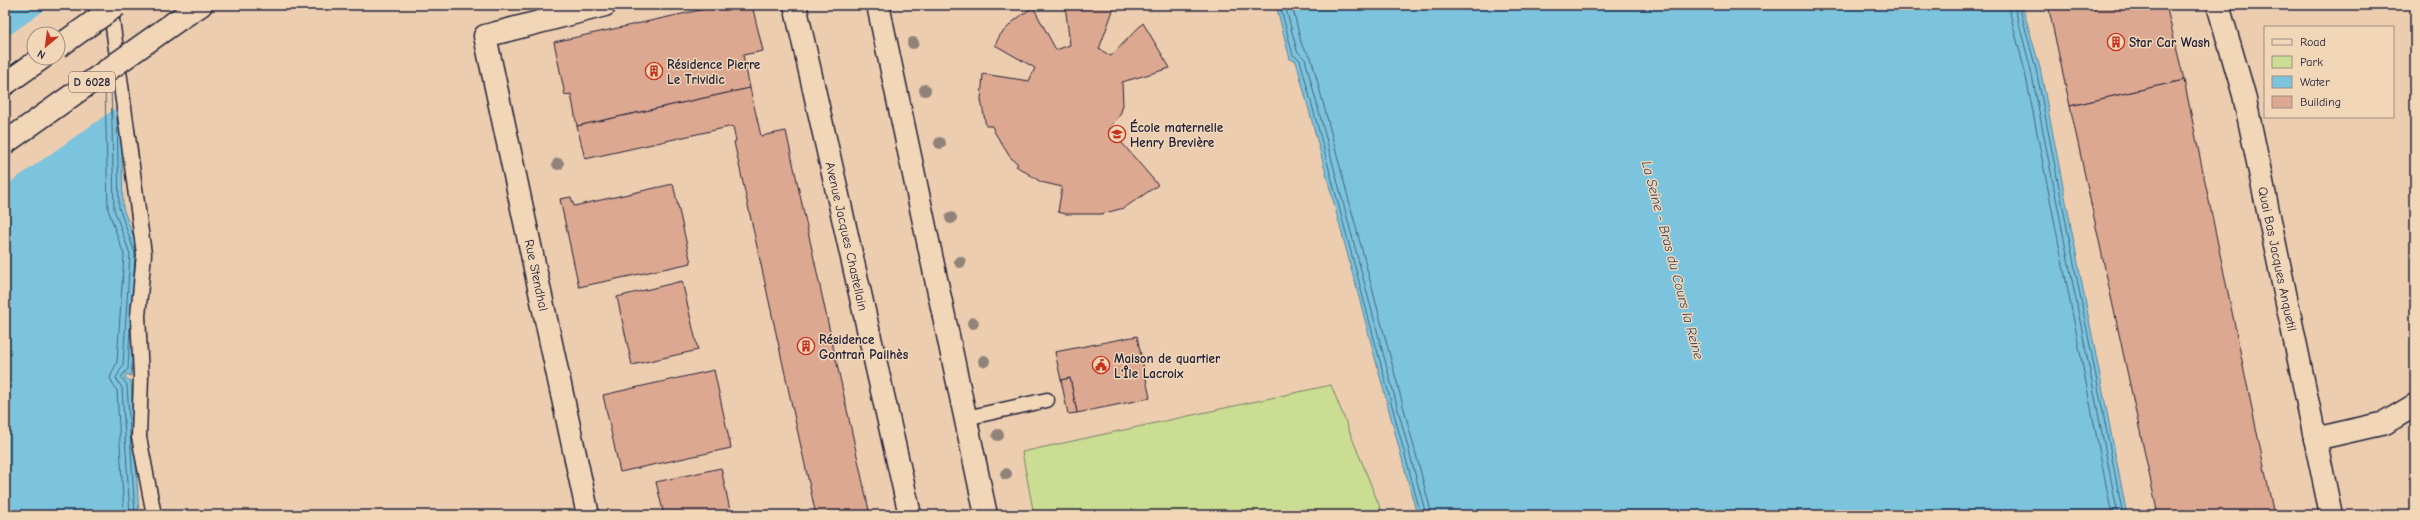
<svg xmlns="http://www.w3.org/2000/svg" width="2420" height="520" font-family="'Comic Neue',sans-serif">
<rect width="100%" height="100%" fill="#edcdb0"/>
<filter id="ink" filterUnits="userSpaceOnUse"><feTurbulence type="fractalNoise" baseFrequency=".025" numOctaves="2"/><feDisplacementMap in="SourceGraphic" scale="8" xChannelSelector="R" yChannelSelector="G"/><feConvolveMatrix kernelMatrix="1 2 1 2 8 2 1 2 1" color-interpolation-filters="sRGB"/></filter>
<g filter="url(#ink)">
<path fill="#cadd92" stroke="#768066" d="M1331 385 1381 510 1359 515H1034L1022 452Z"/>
<g fill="#7cc4dd" stroke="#58839c" fill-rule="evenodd">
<path d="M5 5H119L123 208 139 252 131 376 127 374 124 378 131 381 139 515H5ZM34 34H58V58H34Z"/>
<path d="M1276 5H2022L2040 68 2127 515H1417L1296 61 1290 59Z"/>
</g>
<path fill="#edcdb0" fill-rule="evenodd" d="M52 5H121L123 103 5 186V38ZM34 34H58V58H34Z"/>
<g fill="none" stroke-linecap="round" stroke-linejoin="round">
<g stroke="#46637c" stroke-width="1">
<path d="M1280 5 1293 55 1300 60 1421 515"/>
<path d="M1285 5 1297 51 1305 59 1426 515"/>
<path d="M1292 5 1302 46 1311 57 1432 515"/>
<path d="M2008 5 2025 72 2112 515"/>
<path d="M2014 5 2031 70 2118 515"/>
<path d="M2019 5 2036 69 2123 515"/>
<path d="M111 82 114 209 130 254 123 365 116 378 122 388 130 515"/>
<path d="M105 86 108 209 124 255 117 362 110 378 117 391 124 515"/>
<path d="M117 114 119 208 135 253 134 277"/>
<path d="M130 326 128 369 121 377 127 385 135 515"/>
</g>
</g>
<g fill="#dda891" stroke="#22223b">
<path d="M723 5H752L763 51 743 55 750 88 577 126 571 94 565 95 554 42Z"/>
<path d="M1065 5H1115L1099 49 1111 56 1143 23 1170 68 1122 82 1123 105 1120 115 1109 128 1158 185 1124 208 1101 214H1066L1058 212 1062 187 1041 182 1016 166 1018 164 1010 157 995 133 992 126H986L981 100 983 74 1029 81 1035 68 995 45 1000 35 1015 20 1033 7 1056 50 1070 45Z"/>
<path d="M2048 5H2166L2184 80 2070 106Z"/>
<path d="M2184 80 2274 515H2158L2070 106Z"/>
<path d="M750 88 761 136 786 131 870 515H816L734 142 736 141 733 126 585 159 577 126Z"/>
<path d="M673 184 691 263 579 287 560 199 571 197 574 206Z"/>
<path d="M682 281 698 350 632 365 617 297Z"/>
<path d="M1137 336 1150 398 1077 413 1070 378 1061 380 1055 352Z"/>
<path d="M714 370 731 448 620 472 603 395Z"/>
<path d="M1070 378 1077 413 1068 414 1061 380Z"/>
<path d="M721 468 731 515H664L656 482Z"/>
</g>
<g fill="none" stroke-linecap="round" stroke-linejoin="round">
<defs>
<g id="service">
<path d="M110 5 144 254 138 316 141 376 139 437 154 515"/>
<path d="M966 418 1047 400"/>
</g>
<g id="minor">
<path id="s1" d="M795 5 910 515"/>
<path d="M878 5 986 515"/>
<path d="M588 515 485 36 605 5"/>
</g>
<g id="secondary">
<path id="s2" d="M2218 5 2244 95 2331 515"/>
</g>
<g id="primary">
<path d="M178 20 201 5"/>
<path d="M5 84 42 58"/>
<path d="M2315 439 2385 423 2415 405"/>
</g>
</defs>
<use href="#service" stroke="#22223b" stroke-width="17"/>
<use href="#minor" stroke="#22223b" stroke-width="25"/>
<use href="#secondary" stroke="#22223b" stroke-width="25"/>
<use href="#primary" stroke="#22223b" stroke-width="25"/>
<use href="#service" stroke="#f1d6b8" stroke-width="14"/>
<use href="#minor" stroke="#f1d6b8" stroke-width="22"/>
<use href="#secondary" stroke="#f1d6b8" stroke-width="22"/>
<use href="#primary" stroke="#f1d6b8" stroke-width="22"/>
<defs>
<g id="primary-bridge">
<path d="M58 47 117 5"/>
<path d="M5 143 178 20"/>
</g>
</defs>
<use href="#primary-bridge" stroke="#22223b" stroke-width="25" stroke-linecap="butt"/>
<use href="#primary-bridge" stroke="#f1d6b8" stroke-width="22"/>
</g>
<g fill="#908379">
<circle cx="913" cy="43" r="6"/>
<circle cx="925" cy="90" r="6"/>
<circle cx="940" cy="143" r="6"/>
<circle cx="558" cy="164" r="6"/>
<circle cx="951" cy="218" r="6"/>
<circle cx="960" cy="262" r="6"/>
<circle cx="973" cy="323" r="6"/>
<circle cx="984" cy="361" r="6"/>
<circle cx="998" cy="435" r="6"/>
<circle cx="1006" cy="474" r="6"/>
</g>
</g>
<defs>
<symbol id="building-ring" viewBox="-11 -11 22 22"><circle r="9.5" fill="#f1d6b8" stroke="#c8321e" stroke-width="1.5"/><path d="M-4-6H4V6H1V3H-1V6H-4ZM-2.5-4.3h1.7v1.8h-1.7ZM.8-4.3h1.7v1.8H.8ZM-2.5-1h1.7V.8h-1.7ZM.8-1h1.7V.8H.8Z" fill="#c8321e"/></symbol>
<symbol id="school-ring" viewBox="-11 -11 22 22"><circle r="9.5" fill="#f1d6b8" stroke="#c8321e" stroke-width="1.5"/><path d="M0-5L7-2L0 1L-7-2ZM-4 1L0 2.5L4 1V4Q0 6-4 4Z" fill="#c8321e"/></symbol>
<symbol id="civic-ring" viewBox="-11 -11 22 22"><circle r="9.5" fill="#f1d6b8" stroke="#c8321e" stroke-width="1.5"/><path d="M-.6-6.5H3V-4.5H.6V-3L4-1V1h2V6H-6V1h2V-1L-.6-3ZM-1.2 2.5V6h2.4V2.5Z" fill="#c8321e"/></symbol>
</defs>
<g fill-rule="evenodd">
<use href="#building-ring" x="2106" y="32" width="20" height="20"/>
<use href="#building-ring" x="644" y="61" width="20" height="20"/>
<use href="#school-ring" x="1107" y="124" width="20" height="20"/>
<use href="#building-ring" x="796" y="336" width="20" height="20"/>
<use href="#civic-ring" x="1091" y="355" width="20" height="20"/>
</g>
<g text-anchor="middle" stroke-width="3" stroke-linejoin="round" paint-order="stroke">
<rect fill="#f1d6b8" stroke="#605860" stroke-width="1" x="69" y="72" width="46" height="20" rx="3"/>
<g font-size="12" font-weight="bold" fill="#22223b">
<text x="92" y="86">D 6028</text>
</g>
<g font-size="13" font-weight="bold" fill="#22223b" stroke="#f1d6b8" text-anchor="start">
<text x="2129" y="47">Star Car Wash</text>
<text x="667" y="69">Résidence Pierre<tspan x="667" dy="15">Le Trividic</tspan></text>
<text x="1130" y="132">École maternelle<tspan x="1130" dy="15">Henry Brevière</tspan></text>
<text x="819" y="344">Résidence<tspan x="819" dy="15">Gontran Pailhès</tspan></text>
<text x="1114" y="363">Maison de quartier<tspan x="1114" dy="15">L'Île Lacroix</tspan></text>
</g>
<g font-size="13" fill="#22223b" stroke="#f1d6b8">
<text dy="5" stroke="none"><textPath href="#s1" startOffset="237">Avenue Jacques Chastellain</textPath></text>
<text dy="5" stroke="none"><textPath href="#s2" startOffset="261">Quai Bas Jacques Anquetil</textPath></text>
<text transform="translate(537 275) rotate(78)" y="5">Rue Stendhal</text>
</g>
<g font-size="14" font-style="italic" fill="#34425b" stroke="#f1d6b8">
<text transform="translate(1673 260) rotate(75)" y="5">La Seine - Bras du Cours la Reine</text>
</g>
</g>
<rect width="2420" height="520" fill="none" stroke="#f1d6b8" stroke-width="20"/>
<rect x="10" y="10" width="2400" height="500" fill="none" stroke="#22223b" stroke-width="1.5" filter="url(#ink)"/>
<rect x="2264" y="26" width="130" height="92" fill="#f1d6b8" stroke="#9e8e86"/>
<rect x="2272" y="39" width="20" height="6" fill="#f1d6b8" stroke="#9e8e86"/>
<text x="2300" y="46" font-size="12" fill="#22223b">Road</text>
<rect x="2272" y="56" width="20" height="12" fill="#cadd92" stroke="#9e8e86"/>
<text x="2300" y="66" font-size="12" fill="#22223b">Park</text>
<rect x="2272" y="76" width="20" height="12" fill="#7cc4dd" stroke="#9e8e86"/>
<text x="2300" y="86" font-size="12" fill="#22223b">Water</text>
<rect x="2272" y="96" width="20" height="12" fill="#dda891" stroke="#9e8e86"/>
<text x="2300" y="106" font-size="12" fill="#22223b">Building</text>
<g transform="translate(46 46) rotate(209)"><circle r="19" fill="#f1d6b8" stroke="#9e8e86"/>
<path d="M0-3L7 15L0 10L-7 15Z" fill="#c8321e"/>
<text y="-6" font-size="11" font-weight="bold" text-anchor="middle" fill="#22223b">N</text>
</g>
</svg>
